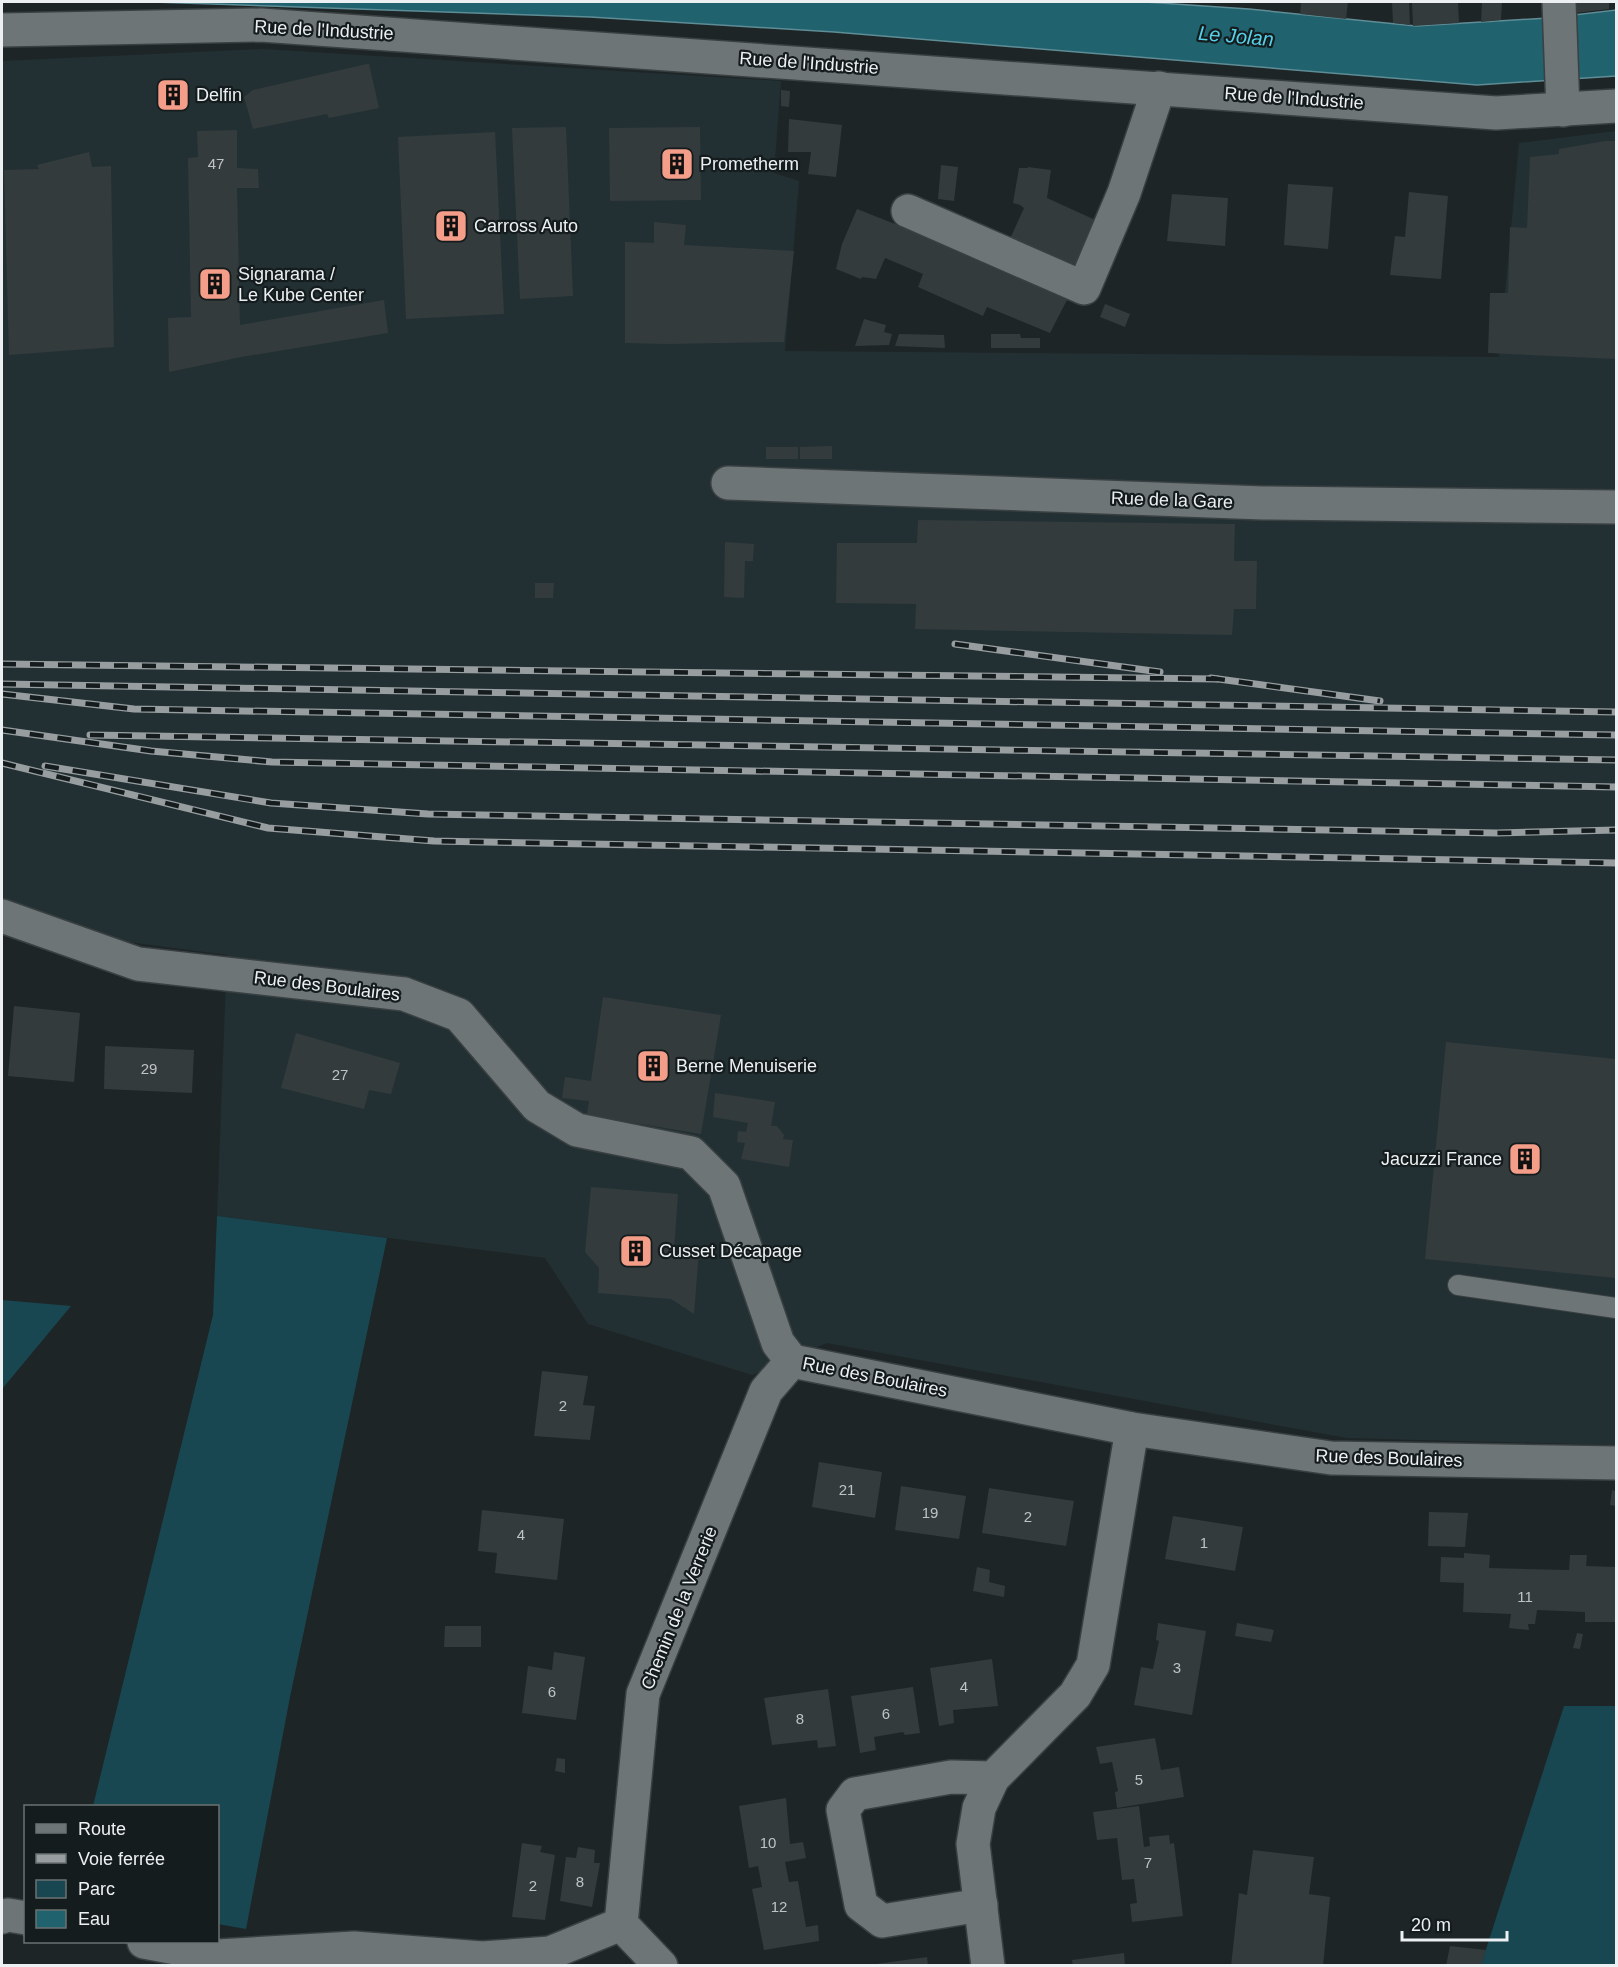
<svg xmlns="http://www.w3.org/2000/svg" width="1618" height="1967" font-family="Arial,sans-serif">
<rect width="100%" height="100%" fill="#1e2527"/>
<path fill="#223034" d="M263 49 781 81 774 173 799 181 785 351 1499 357 1519 143 1616 131V1445L1347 1438 827 1343 752 1375 588 1324 545 1258 217 1216 227 955 106 939 2 904V61Z"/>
<g fill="#194751">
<path d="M217 1216 387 1238 290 1697 246 1929 218 1924V1806H93L213 1315Z"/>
<path d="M2 1300 71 1306 2 1389Z"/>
<path d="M1564 1706H1616V1965H1481Z"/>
</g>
<path fill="#21626f" stroke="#5e8d96" stroke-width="1.5" d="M153 2H1145L1249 9 1416 26 1548 18 1616 10V76L1477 85 834 32 590 17Z"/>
<g fill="#333b3d">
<path d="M1301 2H1348L1346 19 1300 14Z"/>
<path d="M1392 2H1409L1410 25 1393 23Z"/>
<path d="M1412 2H1458L1459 23 1413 26Z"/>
<path d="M1482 2H1502L1501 20 1481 22Z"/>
<path d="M1576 2H1609V9L1575 13Z"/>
<path d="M367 64H369L379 108 329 118 327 114 253 129 244 97 253 90Z"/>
<path d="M164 90H182V100L164 101Z"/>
<path d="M781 90 790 91 789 107 781 106Z"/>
<path d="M789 119 842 125 836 177 808 174 811 152H788Z"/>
<path d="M566 127 573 296 520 299 512 128Z"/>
<path d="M700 127 701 200 610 201 609 128Z"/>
<path d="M237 130V168L258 169 259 188H237L240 325 384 300 388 333 241 357 169 372 168 318 191 317 188 158 198 157 197 131Z"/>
<path d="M495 132 504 314 406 319 398 137Z"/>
<path d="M1605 141H1616V359L1488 353 1490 293H1508L1510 227 1527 228 1530 157 1559 154V149Z"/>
<path d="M89 152 92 167 111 166 114 347 9 355 4 170 39 169 37 165Z"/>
<path d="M941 165 958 167 954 201 938 199Z"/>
<path d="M1028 167 1051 170 1047 198 1102 223 1074 271 1009 241 1024 208 1020 205 1013 203 1019 168H1028Z"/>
<path d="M1288 184 1333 187 1328 249 1284 245Z"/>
<path d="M1409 192 1448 196 1441 279 1390 275 1395 236 1405 237Z"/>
<path d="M1172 194 1228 198 1225 246 1167 241Z"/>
<path d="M857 209 938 241 1067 300 1050 333 987 307 983 316 918 287 923 274 885 258 876 279 862 277 861 279 836 269 842 244Z"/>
<path d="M654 222 686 225 684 245 794 251 784 342 666 344 625 343V242L654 243Z"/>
<path d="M1105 304 1130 314 1125 327 1100 317Z"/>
<path d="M864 319 886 325 884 332 892 334 889 345 855 346Z"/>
<path d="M899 334 944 335 945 348 895 346Z"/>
<path d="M991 334H1020L1021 338H1040V348H991Z"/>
<path d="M832 446V459H800V447Z"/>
<rect x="766" y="447" width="32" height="12"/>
<path d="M918 520 1235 524 1234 561H1257L1256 609H1234L1232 635 915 629 916 604 836 603 837 543H917Z"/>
<path d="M725 542 754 544 753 561H745L744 598 724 597Z"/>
<path d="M535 583H554L553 598H535Z"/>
<path d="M603 997 721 1015 701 1134 587 1115 589 1101 562 1098 565 1077 591 1081Z"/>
<path d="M14 1006 80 1013 74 1082 8 1076Z"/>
<path d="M296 1033 400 1063 391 1094 369 1090 364 1109 281 1088Z"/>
<path d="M1446 1042 1616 1059V1278L1425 1259Z"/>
<path d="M105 1046 194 1050 192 1093 104 1089Z"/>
<path d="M715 1093 775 1102 771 1126H777L784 1135 783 1139 793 1140 789 1167 741 1159 745 1143 737 1142 738 1131 746 1132 748 1123 713 1117Z"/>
<path d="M591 1187 678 1194 674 1250 699 1252 694 1314 671 1299 598 1293 599 1268 585 1252Z"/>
<path d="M542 1371 588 1376 583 1405 595 1406 590 1440 534 1436Z"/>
<path d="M819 1462 882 1472 875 1518 812 1507Z"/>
<path d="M901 1486 966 1496 959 1539 895 1530Z"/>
<path d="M989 1488 1074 1501 1066 1546 982 1533Z"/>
<path d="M1612 1490 1616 1491V1506L1610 1505Z"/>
<path d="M482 1510 564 1519 557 1580 495 1573 497 1553 478 1551Z"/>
<path d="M1429 1512 1468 1513 1465 1547 1428 1546Z"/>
<path d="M1173 1516 1243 1527 1235 1571 1165 1559Z"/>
<path d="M1464 1553 1490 1555 1489 1568 1569 1570 1570 1555H1587L1586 1566 1616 1567V1622H1585V1612L1537 1610 1535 1624H1528L1529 1630 1509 1628 1511 1614 1463 1612 1464 1583 1440 1582 1441 1557 1464 1558Z"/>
<path d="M977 1567 990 1570 989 1582 1005 1586 1004 1597 973 1591Z"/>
<path d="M1158 1623 1206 1631 1192 1715 1134 1705 1141 1667 1153 1669 1159 1641 1156 1640Z"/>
<path d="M1237 1623 1274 1630 1271 1642 1235 1636Z"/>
<path d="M445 1626H481V1647H444Z"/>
<path d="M1577 1633 1583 1634 1580 1649 1573 1648Z"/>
<path d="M554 1652 585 1657 576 1720 522 1713 528 1666 552 1670Z"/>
<path d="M992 1659 998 1706 953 1710 954 1723 939 1726 930 1668Z"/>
<path d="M913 1687 920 1733 905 1735 903 1732 874 1737 876 1750 860 1753 851 1696Z"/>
<path d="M828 1689 836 1746 818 1748 817 1740 772 1745 764 1698Z"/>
<path d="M1155 1738 1161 1770 1179 1767 1184 1797 1117 1808 1115 1792 1118 1791 1112 1762 1100 1764 1096 1747Z"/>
<path d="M557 1758 565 1759V1773L555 1771Z"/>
<path d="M786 1798 790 1844 803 1842 806 1858 785 1862 789 1882 798 1881 806 1927 818 1925 819 1941 764 1950 752 1889 762 1887 758 1866 749 1868 739 1806Z"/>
<path d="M1139 1806 1144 1847 1150 1846 1149 1837 1169 1835 1170 1844 1174 1843 1183 1916 1132 1922 1130 1904 1137 1903 1134 1879 1122 1880 1117 1838 1097 1840 1093 1812Z"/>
<path d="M522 1843 542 1846 540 1852 555 1855 545 1920 512 1917Z"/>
<path d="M578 1847 595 1850 594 1863H600L592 1907 560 1901 566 1857 576 1858Z"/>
<path d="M1253 1850 1314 1857 1309 1894 1330 1897 1323 1966H1231L1239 1893 1247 1895Z"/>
<path d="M1450 1946 1486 1950 1481 1966H1446Z"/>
<path d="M1124 1953 1125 1966H1073L1072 1960Z"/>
<path d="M927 1957 928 1966H876V1964Z"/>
</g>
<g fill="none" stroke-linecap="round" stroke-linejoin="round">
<defs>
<path id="lane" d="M1458 1285 1616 1308"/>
<g id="street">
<path d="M1559 2 1563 110"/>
<path d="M2 30 261 25 1496 113 1616 106"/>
<path d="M908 211 1084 288 1124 193 1159 88"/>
<path d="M728 483 1263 503 1616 507"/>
<path d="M2 916 138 964 404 994 459 1015 537 1106 577 1130 691 1153 724 1186 778 1343 792 1361 1132 1429 1331 1458 1616 1463"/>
<path d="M981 1905 882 1921 861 1905 843 1810 855 1794 951 1777 993 1778"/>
<path d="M2 1917 8 1915 26 1918"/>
<path d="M144 1942 218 1956 354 1948 482 1958 550 1953 621 1924"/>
<path d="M661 1966 621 1924 643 1694 766 1391 792 1361"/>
<path d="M988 1966 973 1844 979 1808 993 1778 1075 1695 1093 1665 1132 1429"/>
</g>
</defs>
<use href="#lane" stroke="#3a4042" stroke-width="22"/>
<use href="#street" stroke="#3a4042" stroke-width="36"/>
<use href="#lane" stroke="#6d7577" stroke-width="20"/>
<use href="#street" stroke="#6d7577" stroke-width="33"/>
<defs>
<g id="rail">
<path d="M955 644 1160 672"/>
<path d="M2 664 1217 679"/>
<path d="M1211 678 1380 701"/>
<path d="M2 684 1616 712"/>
<path d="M2 694 134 709 1616 735"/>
<path d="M2 730 151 751 272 762 1616 787"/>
<path d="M90 735 1616 760"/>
<path d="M2 763 268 828 434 841 1616 863"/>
<path d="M45 766 271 803 428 814 1497 833 1616 830"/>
</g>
</defs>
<use href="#rail" stroke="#989d9f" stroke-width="7"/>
<use href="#rail" stroke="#151c1d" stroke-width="4.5" stroke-dasharray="14" stroke-linecap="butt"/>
</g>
<defs>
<symbol id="building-square" viewBox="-11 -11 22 22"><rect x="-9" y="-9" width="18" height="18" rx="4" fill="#f49e89" stroke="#151c1d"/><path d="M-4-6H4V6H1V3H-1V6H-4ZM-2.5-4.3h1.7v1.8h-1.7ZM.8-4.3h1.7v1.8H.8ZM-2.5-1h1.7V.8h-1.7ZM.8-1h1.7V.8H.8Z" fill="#111"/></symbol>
</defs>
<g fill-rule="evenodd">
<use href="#building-square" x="154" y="76" width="38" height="38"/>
<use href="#building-square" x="658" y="145" width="38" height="38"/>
<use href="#building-square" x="432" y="207" width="38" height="38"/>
<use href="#building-square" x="196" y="265" width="38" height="38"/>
<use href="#building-square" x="634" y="1047" width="38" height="38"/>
<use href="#building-square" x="1506" y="1140" width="38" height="38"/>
<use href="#building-square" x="617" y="1232" width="38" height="38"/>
</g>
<g text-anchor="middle" stroke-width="4.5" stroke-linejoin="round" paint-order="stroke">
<g font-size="15" fill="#bec3c5">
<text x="216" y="169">47</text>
<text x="149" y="1074">29</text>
<text x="340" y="1080">27</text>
<text x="563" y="1411">2</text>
<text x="847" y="1495">21</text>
<text x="930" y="1518">19</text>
<text x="1028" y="1522">2</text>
<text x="521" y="1540">4</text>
<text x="1204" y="1548">1</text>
<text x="1525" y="1602">11</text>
<text x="1177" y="1673">3</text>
<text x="964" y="1692">4</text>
<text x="552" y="1697">6</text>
<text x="886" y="1719">6</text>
<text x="800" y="1724">8</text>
<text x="1139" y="1785">5</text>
<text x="768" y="1848">10</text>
<text x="1148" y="1868">7</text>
<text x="580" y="1887">8</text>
<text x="533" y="1891">2</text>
<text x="779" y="1912">12</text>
</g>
<g font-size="18" fill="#ecf0f2" stroke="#151c1d">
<text transform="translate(324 30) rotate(3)" y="6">Rue de l'Industrie</text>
<text transform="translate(809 63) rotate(4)" y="6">Rue de l'Industrie</text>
<text transform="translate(1294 98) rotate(4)" y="6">Rue de l'Industrie</text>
<text transform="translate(1172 500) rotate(2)" y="6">Rue de la Gare</text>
<text transform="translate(327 986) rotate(7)" y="6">Rue des Boulaires</text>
<text transform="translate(875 1377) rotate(11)" y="6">Rue des Boulaires</text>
<text transform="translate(1389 1458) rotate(2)" y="6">Rue des Boulaires</text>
<text transform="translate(679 1608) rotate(-68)" y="6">Chemin de la Verrerie</text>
</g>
<g font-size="18" fill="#ecf0f2" stroke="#151c1d" text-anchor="start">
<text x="196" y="101">Delfin</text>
<text x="700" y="170">Prometherm</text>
<text x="474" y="232">Carross Auto</text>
<text x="238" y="280">Signarama /<tspan x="238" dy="21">Le Kube Center</tspan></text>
<text x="676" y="1072">Berne Menuiserie</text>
<text x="1502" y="1165" text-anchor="end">Jacuzzi France</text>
<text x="659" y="1257">Cusset Décapage</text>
</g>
<g font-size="20" font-style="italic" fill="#55d1eb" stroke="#151c1d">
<text transform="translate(1236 36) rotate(5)" y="7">Le Jolan</text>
</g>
</g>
<rect width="1618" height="1967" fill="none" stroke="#ecf0f2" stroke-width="6"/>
<rect x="24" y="1805" width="195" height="138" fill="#151c1d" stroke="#6b7172" stroke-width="1.5"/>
<rect x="36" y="1824" width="30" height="9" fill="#6d7577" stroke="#6b7172" stroke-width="1.5"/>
<text x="78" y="1835" font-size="18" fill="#ecf0f2">Route</text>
<rect x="36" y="1854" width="30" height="9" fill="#989d9f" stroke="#6b7172" stroke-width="1.5"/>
<text x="78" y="1865" font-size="18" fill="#ecf0f2">Voie ferrée</text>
<rect x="36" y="1880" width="30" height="18" fill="#194751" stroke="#6b7172" stroke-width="1.5"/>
<text x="78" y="1895" font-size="18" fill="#ecf0f2">Parc</text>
<rect x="36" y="1910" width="30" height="18" fill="#21626f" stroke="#6b7172" stroke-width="1.5"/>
<text x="78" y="1925" font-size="18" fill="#ecf0f2">Eau</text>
<path d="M1402 1931v9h105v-9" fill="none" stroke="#ecf0f2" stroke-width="3"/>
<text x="1411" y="1931" font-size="18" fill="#ecf0f2" stroke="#151c1d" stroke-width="4.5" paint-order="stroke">20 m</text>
</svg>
